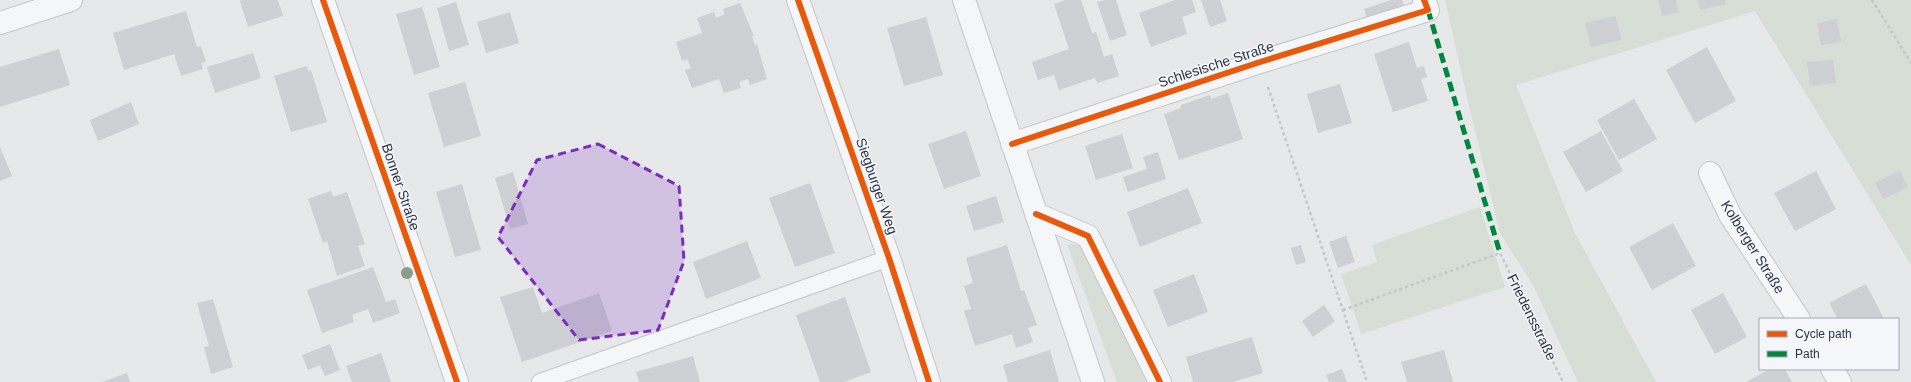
<svg xmlns="http://www.w3.org/2000/svg" width="1911" height="382" font-family="Helvetica,sans-serif">
<rect width="100%" height="100%" fill="#e6e8ea"/>
<g fill="#d6ded6">
<path d="M1445 0H1911V265L1755 11 1516 85 1575 233 1656 382H1578L1534 287 1500 233 1470 110Z"/>
<path d="M1480 207 1505 287 1361 334 1341 274 1377 262 1372 245Z"/>
<path d="M1067 244 1079 245 1101 283 1146 382H1117Z"/>
</g>
<g fill="#ced0d3">
<path d="M242 0H278L283 16 248 27 240 1Z"/>
<path d="M1065 0H1081L1092 33 1096 32 1104 57 1112 54 1119 76 1097 83 1095 78 1059 90 1054 75 1038 80 1032 62 1069 49 1054 4Z"/>
<path d="M1105 0H1116L1127 35 1110 41 1097 2Z"/>
<path d="M1175 0H1192L1196 12 1182 17 1187 34 1151 47 1139 13Z"/>
<path d="M1201 0H1220L1227 21 1210 27Z"/>
<path d="M1391 0H1402L1405 9 1368 21 1364 9Z"/>
<path d="M1658 0H1676L1678 12 1662 16Z"/>
<path d="M1698 0H1725L1726 4 1700 10Z"/>
<path d="M456 2 469 45 449 51 437 8Z"/>
<path d="M740 3 754 36H752L755 45 757 44 767 79 750 85 748 79 739 82 741 88 724 93 719 79 692 88 685 70 691 68 687 59 682 61 676 42 702 33 697 18 714 12 716 18 725 14 723 9Z"/>
<path d="M422 7 440 67 414 75 396 14Z"/>
<path d="M186 11 197 47 201 46 206 62 201 63 203 69 181 76 174 54 124 70 113 33Z"/>
<path d="M510 12 519 43 486 53 477 22Z"/>
<path d="M1616 16 1621 40 1591 47 1585 23Z"/>
<path d="M926 17 943 75 904 86 887 28Z"/>
<path d="M1837 19 1841 42 1821 45 1817 23Z"/>
<path d="M1409 42 1417 68 1424 66 1427 77 1421 79 1428 101 1393 112 1374 54Z"/>
<path d="M1707 47 1736 101 1695 123 1666 70Z"/>
<path d="M59 49 70 85 0 107V67Z"/>
<path d="M253 53 261 78 215 93 207 67Z"/>
<path d="M1833 60 1836 83 1810 86 1807 62Z"/>
<path d="M307 66 308 71 311 70 327 122 291 132 274 76Z"/>
<path d="M465 82 481 136 444 147 428 93Z"/>
<path d="M1340 84 1352 123 1318 133 1307 94Z"/>
<path d="M1228 93 1243 139 1179 160 1164 114 1181 108V105L1210 95 1211 99Z"/>
<path d="M1634 99 1657 139 1619 160 1597 120Z"/>
<path d="M131 102 139 124 98 141 90 120Z"/>
<path d="M966 131 981 176 944 189 928 144Z"/>
<path d="M1601 131 1623 171 1586 192 1563 152Z"/>
<path d="M1122 134 1133 168 1096 180 1085 146Z"/>
<path d="M0 147 12 176 0 181Z"/>
<path d="M1158 152 1166 179 1128 192 1123 177 1147 169 1143 157Z"/>
<path d="M1816 171 1836 209 1795 231 1774 193Z"/>
<path d="M1900 171 1908 187 1883 199 1875 183Z"/>
<path d="M513 172 528 224 510 229 495 178Z"/>
<path d="M810 183 835 253 795 267 769 198Z"/>
<path d="M462 184 481 250 455 257 436 192Z"/>
<path d="M1188 188 1202 223 1140 247 1127 212Z"/>
<path d="M331 191 333 197 347 192 365 244 358 246 365 266 337 276 327 241 323 243 308 199Z"/>
<path d="M996 196 1004 222 974 231 966 206Z"/>
<path d="M1673 223 1696 266 1652 290 1629 247Z"/>
<path d="M1346 236 1355 262 1338 268 1329 242Z"/>
<path d="M747 241 761 278 706 299 693 262Z"/>
<path d="M1007 245 1021 291 1024 290 1037 325 1028 328 1033 342 1016 348 1012 334 975 346 964 311 971 309 964 286 973 283 966 258Z"/>
<path d="M1301 245 1306 262 1296 265 1291 248Z"/>
<path d="M373 267 386 302 395 299 400 313 373 323 368 309 352 315 354 322 322 333 307 290Z"/>
<path d="M1194 274 1208 312 1168 327 1153 290Z"/>
<path d="M1866 284 1884 319H1838L1829 303Z"/>
<path d="M533 287 542 313 599 293 612 331 522 362 500 297Z"/>
<path d="M1723 293 1747 337 1715 354 1691 310Z"/>
<path d="M845 297 871 372 844 382H820L796 315Z"/>
<path d="M213 299 233 367 211 374 204 347 209 346 197 303Z"/>
<path d="M1324 305 1335 321 1313 337 1302 321Z"/>
<path d="M1252 337 1263 373 1233 382H1193L1186 357Z"/>
<path d="M330 344 340 370 325 376 320 365 308 370 302 355Z"/>
<path d="M1050 350 1059 382H1008L1003 365Z"/>
<path d="M1444 350 1453 382H1407L1401 362Z"/>
<path d="M381 353 391 382H352L346 366Z"/>
<path d="M693 356 700 382H639L636 372Z"/>
<path d="M1342 369 1347 382H1329L1326 375Z"/>
<path d="M1770 369H1785L1792 382H1746Z"/>
<path d="M127 373 130 382H102Z"/>
</g>
<g fill="none" stroke-linecap="round" stroke-linejoin="round">
<defs>
<path id="lane" d="M540 382 889 258"/>
<g id="street">
<path d="M323 0 457 382"/>
<path d="M798 0 889 258 929 382"/>
<path d="M964 0 1093 382"/>
<path d="M0 23 71 0"/>
<path d="M1012 144 1260 62 1428 10 1424 0"/>
<path d="M1710 173 1730 215 1799 319"/>
<path d="M1036 214 1088 236 1160 382"/>
<path d="M1832 369 1840 382"/>
</g>
</defs>
<use href="#lane" stroke="#c4c6c8" stroke-width="18"/>
<use href="#street" stroke="#c4c6c8" stroke-width="24"/>
<g stroke="#c5c6ca" stroke-width="2.5" stroke-dasharray="3 3" stroke-linecap="butt">
<path d="M1872 0 1911 63"/>
<path d="M1268 87 1367 382"/>
<path d="M1343 310 1500 253 1563 382"/>
</g>
<use href="#lane" stroke="#f5f6f7" stroke-width="16"/>
<use href="#street" stroke="#f5f6f7" stroke-width="22"/>
<path stroke="#00873e" stroke-width="5" stroke-dasharray="10 5" stroke-linecap="butt" d="M1428 10 1500 253"/>
<defs>
<g id="cycleway">
<path d="M323 0 457 382"/>
<path d="M798 0 889 258 929 382"/>
<path d="M1012 144 1260 62 1428 10 1424 0"/>
<path d="M1036 214 1088 236 1160 382"/>
</g>
</defs>
<use href="#cycleway" stroke="#f4f6f9" stroke-width="8"/>
<use href="#cycleway" stroke="#e8590c" stroke-width="6"/>
</g>
<circle fill="#8a9e88" cx="407" cy="273" r="6"/>
<path fill="#7b2cbf" fill-opacity="0.2" stroke="#7b2cbf" stroke-width="3" stroke-dasharray="8 5" stroke-linejoin="round" d="M598 144 679 186 684 261 658 330 579 340 498 237 537 160Z"/>
<g text-anchor="middle" stroke-width="3" stroke-linejoin="round" paint-order="stroke">
<g font-size="14" fill="#2b3445" stroke="#f4f6f9">
<text transform="translate(1216 64) rotate(-18)" y="5">Schlesische Straße</text>
<text transform="translate(877 186) rotate(71)" y="5">Siegburger Weg</text>
<text transform="translate(401 187) rotate(71)" y="5">Bonner Straße</text>
<text transform="translate(1753 247) rotate(58)" y="5">Kolberger Straße</text>
<text transform="translate(1532 317) rotate(64)" y="5">Friedensstraße</text>
</g>
</g>
<rect x="1759" y="318" width="140" height="52" fill="#f4f6f9" stroke="#a4a8b1"/>
<rect x="1767" y="331" width="20" height="6" fill="#e8590c" stroke="#a4a8b1"/>
<text x="1795" y="338" font-size="12" fill="#2b3445">Cycle path</text>
<rect x="1767" y="351" width="20" height="6" fill="#00873e" stroke="#a4a8b1"/>
<text x="1795" y="358" font-size="12" fill="#2b3445">Path</text>
</svg>
